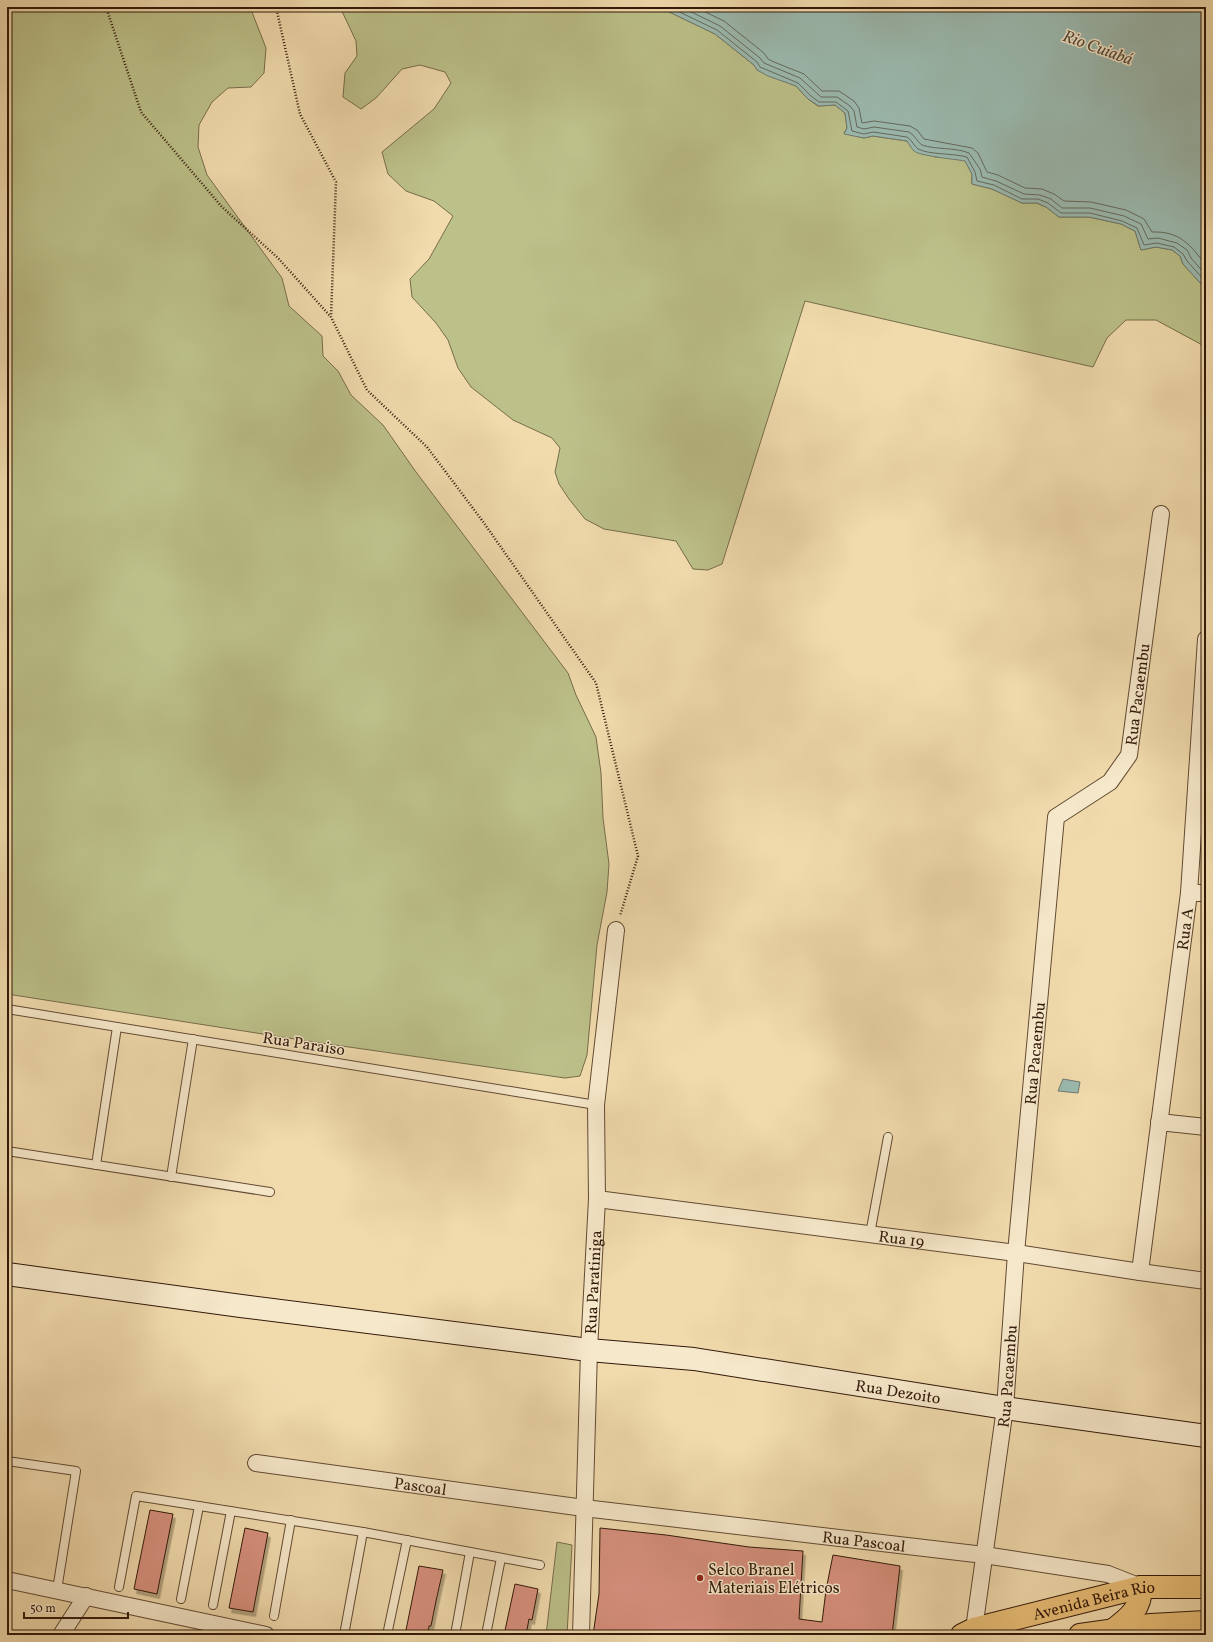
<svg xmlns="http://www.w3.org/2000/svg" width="1213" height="1642" font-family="Vollkorn,serif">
<defs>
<filter id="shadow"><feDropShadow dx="2.5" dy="4.5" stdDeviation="0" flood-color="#0004"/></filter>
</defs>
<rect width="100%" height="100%" fill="#f1dbad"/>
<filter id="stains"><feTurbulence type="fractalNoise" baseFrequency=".005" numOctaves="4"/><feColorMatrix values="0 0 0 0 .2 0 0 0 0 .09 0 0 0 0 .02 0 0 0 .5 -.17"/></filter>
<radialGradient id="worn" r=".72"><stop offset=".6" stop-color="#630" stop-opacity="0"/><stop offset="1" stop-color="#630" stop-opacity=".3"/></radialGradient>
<g fill="#bcc089" stroke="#776c4a">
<path d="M7 7H250L266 48 264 73 251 87 228 88 212 102 199 125 198 147 207 175 282 278 289 306 322 336 323 356 338 371 351 395 383 425 416 472 568 673 576 695 596 737 601 773 603 818 609 864 607 892 597 945 587 1055 580 1076 565 1078 314 1042 7 994Z"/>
<path d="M340 7H659L715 34 754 65 757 70 796 86 808 99 818 106 835 105 845 113 847 128 844 133 864 138 873 136 907 141 935 157H945L965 160 972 174V184L992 189 1022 203H1036L1046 207 1059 217H1089L1121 224 1135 231 1141 250 1156 247 1172 250 1180 256 1183 264 1203 286 1206 287V347L1156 320H1126L1107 338 1093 367 805 301 722 564 708 570 693 569 676 541 604 529 585 519 569 499 559 484 555 472 560 448 552 438 513 420 471 387 458 368 448 340 436 323 412 297 410 279 429 259 453 216 434 201 406 191 388 174 382 152 434 109 451 83 445 72 420 65 402 69 376 98 361 109 343 97 345 73 357 56 356 41Z"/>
<path d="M557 1542 572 1545 567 1635H546Z"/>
</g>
<g fill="#9bbab0" stroke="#717a6e">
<path d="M659 7H1206V287L1203 286 1183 264 1180 256 1172 250 1156 247 1141 250 1135 231 1121 224 1089 217H1059L1046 207 1037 203H1022L992 189 972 184V174L965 161C954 159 920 156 914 151 911 148 909 144 907 141L873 136 864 138 844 134 847 128 845 113 835 105 819 106 808 99 796 86 768 76 757 70 754 65 715 34Z"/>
<path d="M1063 1079 1080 1082 1078 1093 1058 1091Z"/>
</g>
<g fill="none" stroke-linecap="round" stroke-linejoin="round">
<g stroke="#666a5d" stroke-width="1">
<path d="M669 7 717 30 757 62 760 67 798 83 811 96 819 102H836L848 111 852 131 864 134 873 132 907 137C912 140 914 146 918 149 930 155 952 153 967 157L975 172 977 181 994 185 1022 199H1038L1048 203 1061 213H1090L1122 221 1137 228 1144 245 1157 243 1174 247 1183 254 1187 261 1206 282"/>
<path d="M681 7 720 26 760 58 764 63 800 78 821 97H837L850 106 854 111 857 127 864 129 874 127 909 132C915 135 917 142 922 145 937 150 954 147 969 153L980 169 982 177 996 181 1024 194 1040 195 1051 199 1062 208H1090L1124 216 1141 224 1148 239 1158 238 1177 243 1187 250 1191 258 1206 275"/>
<path d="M695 7 724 21 764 53 768 59 774 62 804 74 822 91H839L854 101 859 108 862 123 874 121 910 126 917 130 924 139 972 148 978 153 987 172 998 175 1025 188 1042 189 1054 194 1064 201 1091 202 1126 210 1144 219 1152 232C1180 231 1191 245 1206 266"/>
</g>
</g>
<g fill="#d7907e" stroke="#32190a" filter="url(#shadow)">
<path d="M150 1510 173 1514 157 1594 134 1589Z"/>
<path d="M245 1528 268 1533 253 1612 229 1608Z"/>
<path d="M600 1528 666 1535 749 1547 803 1551 799 1619 822 1622 826 1590 833 1555 900 1566 892 1635H593L599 1594Z"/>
<path d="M419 1566 443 1570 436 1601 431 1626H429L428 1635H405Z"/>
<path d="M515 1584 538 1589 532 1620 529 1619 526 1635H504Z"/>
</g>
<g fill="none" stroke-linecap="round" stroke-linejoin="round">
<defs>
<g id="lane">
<path d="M7 1009 596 1105"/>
<path d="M7 1151 270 1192"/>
<path d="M96 1165 117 1027"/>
<path d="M171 1177 193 1039"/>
<path d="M870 1234 888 1137"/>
<path d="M7 1461 76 1471 57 1590"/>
<path d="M119 1587 136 1496 363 1532"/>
<path d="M181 1599 199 1506"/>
<path d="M213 1605 231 1511"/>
<path d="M274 1616 291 1520"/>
<path d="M344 1635 363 1532 540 1565"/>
<path d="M387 1635 407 1540"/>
<path d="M455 1635 470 1552"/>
<path d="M486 1635 501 1558"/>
</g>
<g id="street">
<path d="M1189 893H1206"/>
<path d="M1159 1122 1206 1127"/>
<path id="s1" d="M597 1199 1016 1253 1140 1272 1206 1281"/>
<path id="s2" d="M1140 1272 1189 893 1206 639"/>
<path id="s3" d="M256 1463 584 1508 984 1555 1108 1574 1141 1587"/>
<path d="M7 1580 266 1635"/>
<path id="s4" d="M974 1629 1005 1408 1016 1253 1056 817 1110 782 1129 755 1161 514"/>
<path d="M61 1635 86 1596"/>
<path id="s5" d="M581 1635 589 1350 597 1199 596 1105 616 930"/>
</g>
<g id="secondary">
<path id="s6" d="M7 1274 241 1306 589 1350 694 1359 1005 1408 1206 1436"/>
</g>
<g id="primary">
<path d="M1113 1630C1129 1618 1141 1609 1141 1587"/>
<path id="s7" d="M962 1635 974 1629 1141 1587H1206"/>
<path d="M1080 1635 1151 1625 1206 1622"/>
</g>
</defs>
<use href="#lane" stroke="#624a33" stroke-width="10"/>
<use href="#street" stroke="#624a33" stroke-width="18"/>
<use href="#secondary" stroke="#32190a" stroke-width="24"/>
<use href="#primary" stroke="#32190a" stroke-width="24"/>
<g stroke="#32190a" stroke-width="2.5" stroke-dasharray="1 2" stroke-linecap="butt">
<path d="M106 7 141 112 222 207 278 258 330 316"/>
<path d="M276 7 300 114 336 182 331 317 367 390 427 447 484 523 596 683 638 856 620 916"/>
</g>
<use href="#lane" stroke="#f6e8ca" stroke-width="8"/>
<use href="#street" stroke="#f6e8ca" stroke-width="16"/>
<use href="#secondary" stroke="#f6e8ca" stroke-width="22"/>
<use href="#primary" stroke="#e8be76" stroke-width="22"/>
</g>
<circle fill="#8f2418" stroke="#f6e8ca" stroke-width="1.5" cx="700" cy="1578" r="4"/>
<g text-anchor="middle" stroke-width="3" stroke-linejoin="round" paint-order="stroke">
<g font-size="16" fill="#32190a" stroke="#f6e8ca">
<text dy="6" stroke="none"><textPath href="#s4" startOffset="975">Rua Pacaembu</textPath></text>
<text dy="6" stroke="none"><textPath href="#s2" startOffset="346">Rua A</textPath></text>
<text transform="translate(304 1043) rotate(9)" y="6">Rua Paraiso</text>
<text dy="6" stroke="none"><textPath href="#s4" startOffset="579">Rua Pacaembu</textPath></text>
<text dy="6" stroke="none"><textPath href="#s1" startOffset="307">Rua 19</textPath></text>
<text dy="6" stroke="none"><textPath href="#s5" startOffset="353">Rua Paratiniga</textPath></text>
<text dy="6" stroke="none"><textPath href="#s4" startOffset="255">Rua Pacaembu</textPath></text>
<text dy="6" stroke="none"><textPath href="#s6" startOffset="899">Rua Dezoito</textPath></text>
<text dy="6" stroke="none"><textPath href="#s3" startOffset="166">Pascoal</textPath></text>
<text dy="6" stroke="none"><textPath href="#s3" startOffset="613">Rua Pascoal</textPath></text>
<text dy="6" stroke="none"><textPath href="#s7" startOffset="137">Avenida Beira Rio</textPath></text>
</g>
<g font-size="16" fill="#32190a" stroke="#f6e8ca" text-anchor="start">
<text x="708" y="1575">Selco Branel<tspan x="708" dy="18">Materiais Elétricos</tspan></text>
</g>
<g font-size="17" font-style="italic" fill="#52493c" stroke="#f6e8ca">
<text transform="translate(1098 47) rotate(20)" y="6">Rio Cuiabá</text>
</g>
</g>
<rect width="1213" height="1642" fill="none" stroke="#f1dbad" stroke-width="24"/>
<rect x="8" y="8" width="1197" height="1626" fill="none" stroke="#32190a" stroke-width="2"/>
<rect x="12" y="12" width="1189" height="1618" fill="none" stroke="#32190a"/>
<path d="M24 1612v6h104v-6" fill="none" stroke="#32190a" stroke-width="2"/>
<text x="30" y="1612" font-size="12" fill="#32190a" stroke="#f6e8ca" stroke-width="3" paint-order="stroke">50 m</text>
<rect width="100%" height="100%" filter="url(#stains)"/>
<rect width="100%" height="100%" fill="url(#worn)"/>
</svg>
